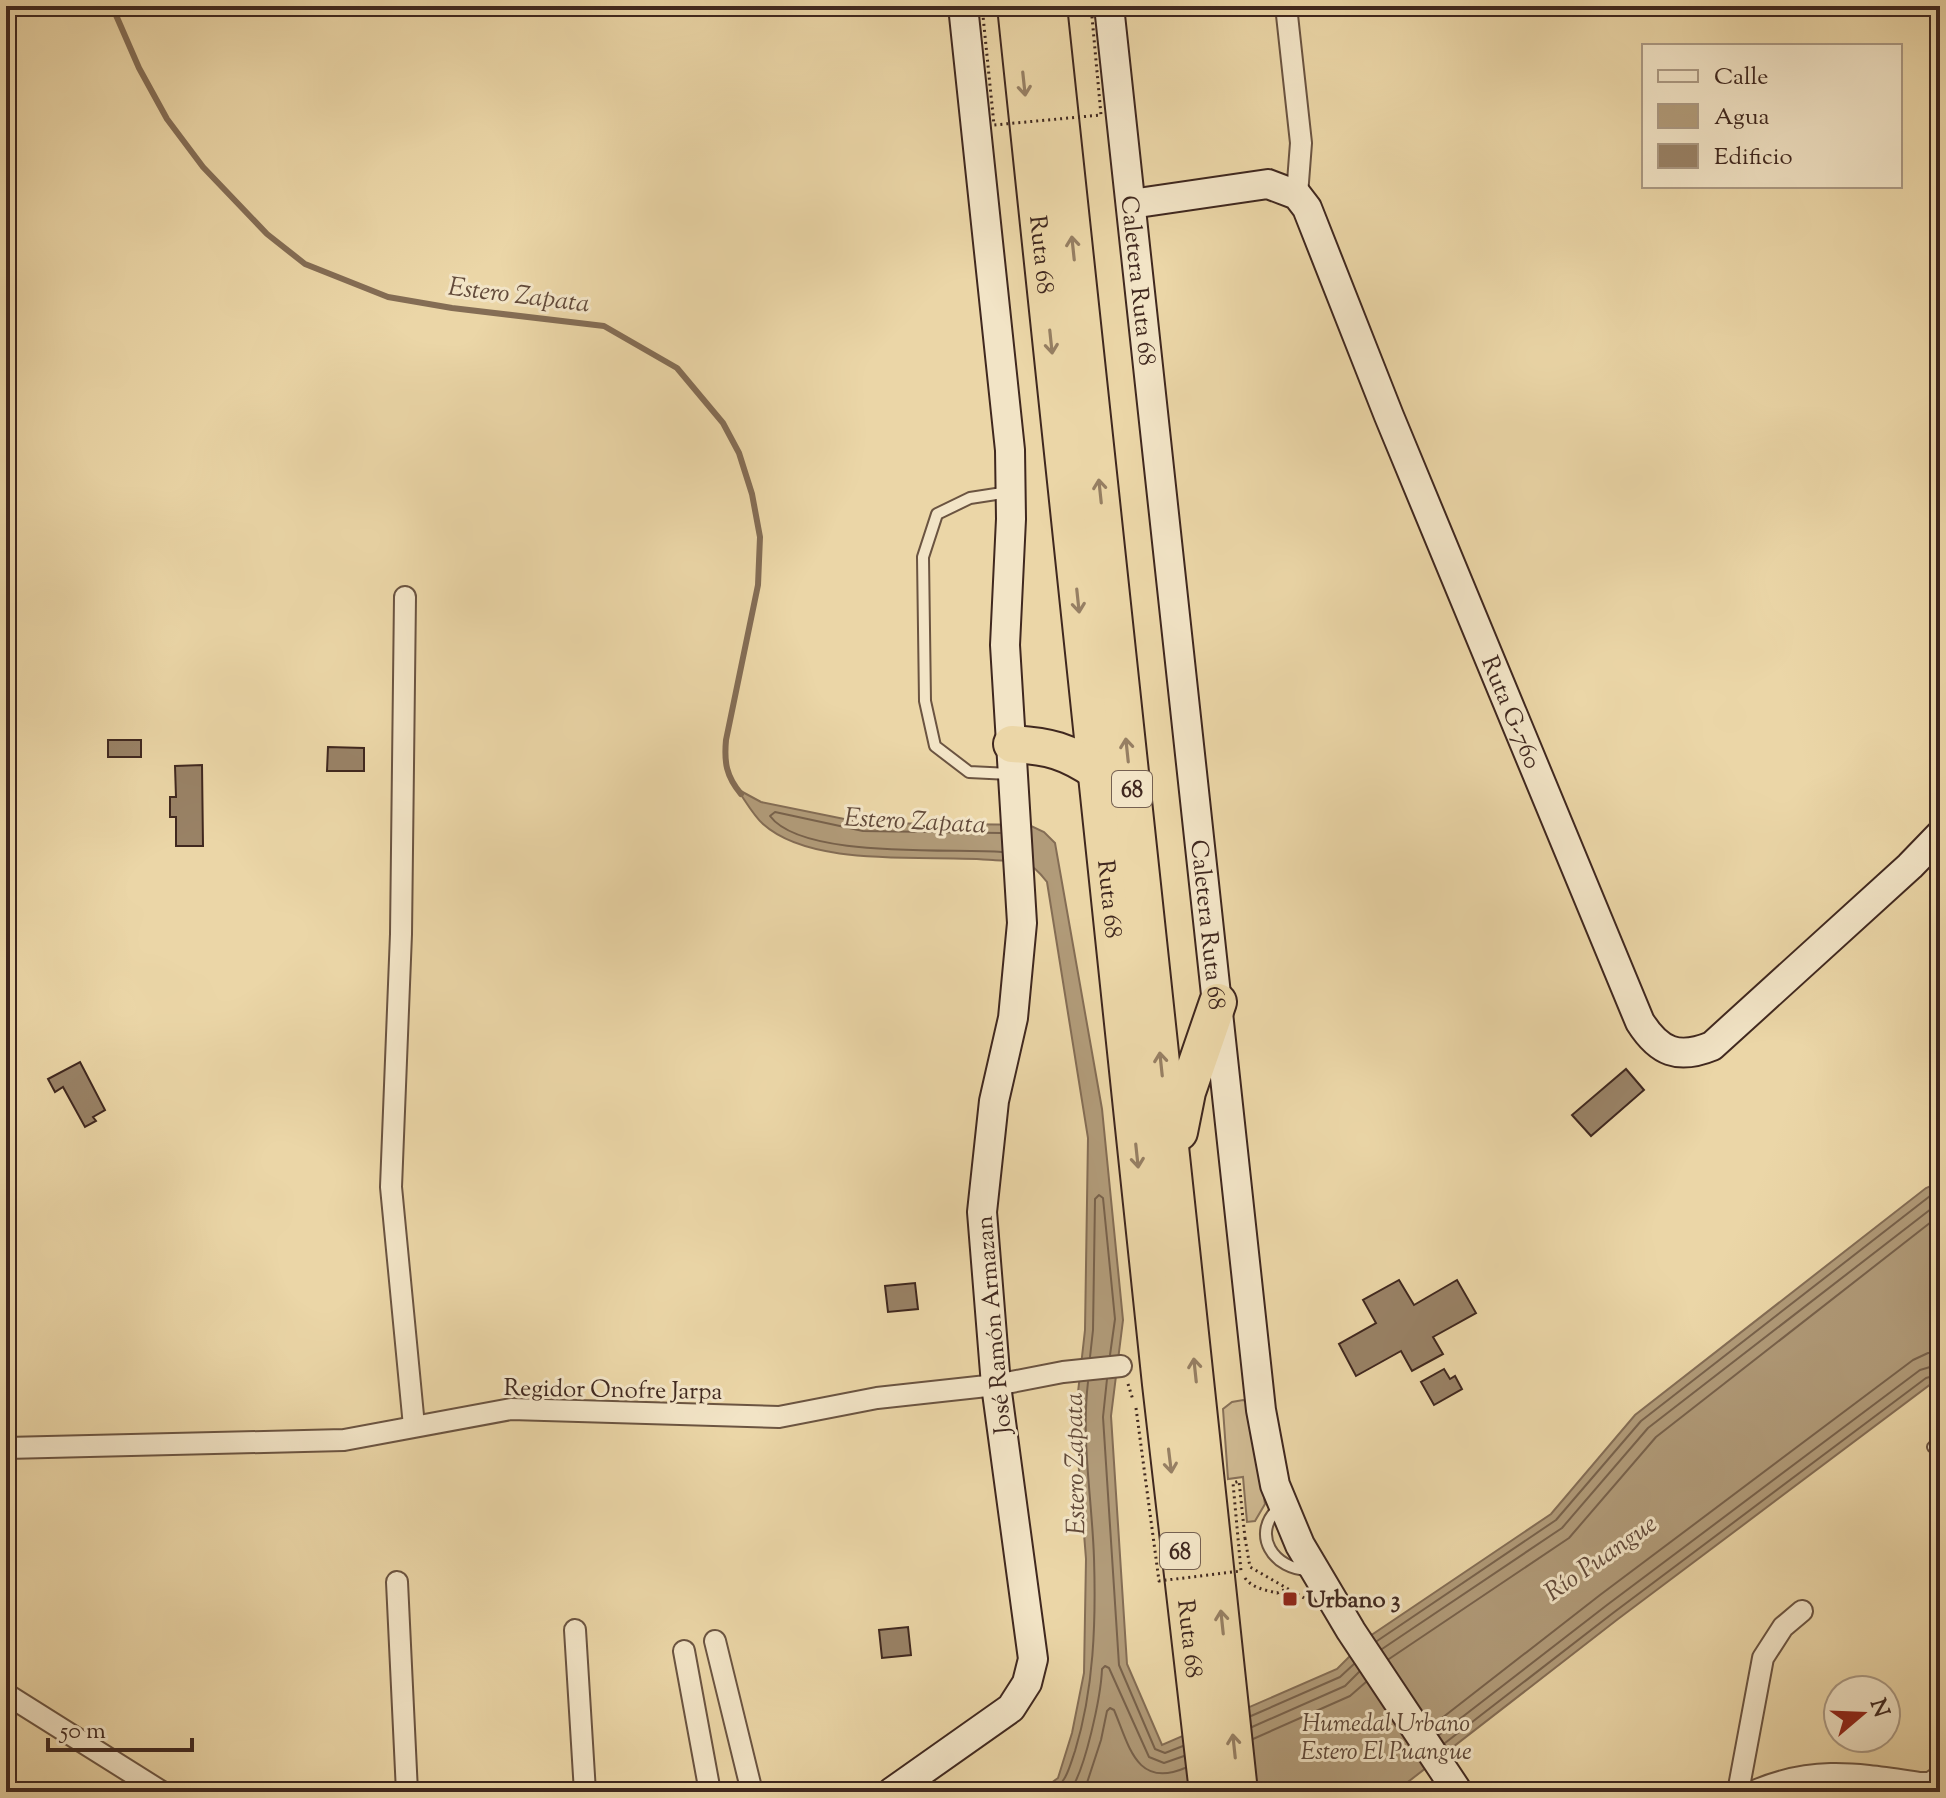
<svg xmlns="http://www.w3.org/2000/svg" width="1946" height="1798" font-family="'Sorts Mill Goudy',serif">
<rect width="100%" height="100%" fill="#ebd6a7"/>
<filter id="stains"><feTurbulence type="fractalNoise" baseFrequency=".0025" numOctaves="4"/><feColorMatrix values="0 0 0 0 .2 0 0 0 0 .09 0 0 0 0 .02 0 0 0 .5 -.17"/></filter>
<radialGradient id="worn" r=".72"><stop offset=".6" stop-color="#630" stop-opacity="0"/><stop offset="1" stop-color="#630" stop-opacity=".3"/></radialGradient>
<path fill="#ceb890" stroke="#877058" stroke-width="2" d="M1243 1400 1251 1403 1265 1504 1255 1521 1247 1522 1243 1477 1228 1479 1223 1409 1232 1402Z"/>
<path fill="#b19b79" stroke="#846d55" stroke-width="2" d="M737 789 761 802 864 823 1029 825 1044 832 1055 843 1102 1109 1123 1320 1111 1416 1127 1664 1162 1745 1337 1669 1370 1636 1551 1514 1635 1415 1926 1188 1940 1182V1381L1931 1384 1618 1619 1395 1792H1039L1058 1778 1072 1733 1084 1673 1086 1559 1075 1419 1085 1330 1088 1138 1047 882C1041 874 1033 865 1023 862 1014 860 1002 861 993 860 929 854 813 869 763 824 753 815 745 800 737 789Z"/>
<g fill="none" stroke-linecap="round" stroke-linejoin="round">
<g stroke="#78624c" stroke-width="2">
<path d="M1000 833 863 831 775 812 770 816C802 859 949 848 1002 852"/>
<path d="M1090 1357 1093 1330 1095 1199 1099 1195 1103 1198 1115 1319 1110 1355"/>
<path d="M1107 1379 1103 1417 1119 1665 1155 1749 1165 1753 1183 1746"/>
<path d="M1377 1641 1556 1520 1641 1421 1930 1196 1940 1191"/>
<path d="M1382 1649 1562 1528 1648 1428 1940 1202"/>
<path d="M1389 1659 1569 1538 1656 1437 1940 1215"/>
<path d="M1251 1716 1340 1677 1354 1664"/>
<path d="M1433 1725 1600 1595 1913 1360 1928 1353 1940 1352"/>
<path d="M1252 1727 1345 1686 1359 1672"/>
<path d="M1439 1735 1607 1605 1920 1370 1940 1364"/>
<path d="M1253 1739 1350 1696 1366 1682"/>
<path d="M1445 1743 1613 1613 1926 1378 1940 1374"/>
<path d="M1052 1792C1067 1781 1069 1768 1075 1751 1094 1689 1096 1622 1094 1558 1092 1498 1081 1441 1088 1382"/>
<path d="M1069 1792C1085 1773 1101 1695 1102 1669L1105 1666 1109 1668 1149 1757 1164 1763 1184 1756"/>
<path d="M1084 1792 1101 1740 1107 1711 1110 1708 1114 1710C1129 1745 1136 1789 1185 1768"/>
</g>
<path stroke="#846d55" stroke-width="6" d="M112 6 139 68 167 119 203 167 267 234 305 264 388 297 452 308 604 326 677 368 723 423 739 453 752 494 760 537 758 585 726 740C724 762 726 776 741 794"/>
</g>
<g fill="#998266" stroke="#40281f" stroke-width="2">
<rect x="108" y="740" width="33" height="17"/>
<path d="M328 747 364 748V771H327Z"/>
<path d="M202 765 203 846H176V817H170V797H176L175 766Z"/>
<path d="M80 1062 105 1110 93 1117 96 1121 85 1127 63 1087 55 1092 48 1079Z"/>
<path d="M1626 1069 1644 1090 1591 1136 1572 1115Z"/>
<path d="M1399 1280 1414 1305 1457 1280 1476 1313 1433 1337 1443 1354 1412 1371 1401 1351 1356 1376 1339 1344 1376 1323 1363 1300Z"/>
<path d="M915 1283 918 1309 888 1312 885 1286Z"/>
<path d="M1444 1369 1450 1379 1455 1376 1462 1389 1434 1405 1421 1382Z"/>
<path d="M908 1627 911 1655 882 1658 879 1630Z"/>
</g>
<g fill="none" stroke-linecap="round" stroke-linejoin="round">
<defs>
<g id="lane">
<path d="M1009 492 970 498 937 514 923 557 925 701 935 746 969 772 1010 774"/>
<path d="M1933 1447 1940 1441"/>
<path d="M1280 1507C1249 1533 1274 1571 1310 1570"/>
</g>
<g id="street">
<path d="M1286 6 1301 143 1297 195"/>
<path d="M405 597 401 934 391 1187 414 1426"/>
<path d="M6 1448 344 1440 511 1409 779 1417 877 1398 996 1385 1063 1372 1121 1366"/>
<path d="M397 1582 407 1792"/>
<path d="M575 1630 585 1792"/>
<path d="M715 1641 752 1792"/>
<path d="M684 1651 710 1792"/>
<path d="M6 1694 162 1792"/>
<path d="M1738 1792 1763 1658 1783 1627 1802 1611"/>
<path d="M1752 1792C1813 1765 1858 1774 1921 1783H1930L1940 1776"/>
</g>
<g id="secondary">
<path id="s1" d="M1109 6 1261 1410 1275 1485 1300 1545 1351 1631 1458 1792"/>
<path id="s2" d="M1131 204 1268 184 1297 195 1307 208 1389 416 1640 1022C1659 1052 1678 1060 1712 1046L1910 866 1940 835"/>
<path d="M892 1792 1011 1708 1027 1683 1033 1659 996 1385 982 1212 994 1101 1013 1018 1022 923 1005 645 1011 519 1010 450 963 6"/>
</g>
<g id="highway">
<path id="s3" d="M1016 6 1161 1384 1208 1792"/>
<path d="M1048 6 1239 1792"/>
<path d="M1012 744C1049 746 1067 751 1098 772"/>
<path d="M1179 1132 1187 1092 1218 1002"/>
</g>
</defs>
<use href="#lane" stroke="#6b5441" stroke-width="14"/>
<use href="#street" stroke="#6b5441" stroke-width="24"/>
<use href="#secondary" stroke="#40281f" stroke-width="32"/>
<use href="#highway" stroke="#40281f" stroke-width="40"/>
<g stroke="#40281f" stroke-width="3" stroke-dasharray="2 4" stroke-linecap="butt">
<path d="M1128 1384 1133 1400"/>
<path d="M1245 1538 1250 1567 1304 1598"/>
<path d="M1245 1578C1252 1588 1265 1590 1277 1593L1284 1590"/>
</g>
<use href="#lane" stroke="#f2e4c6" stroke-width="10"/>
<use href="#street" stroke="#f2e4c6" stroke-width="20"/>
<use href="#secondary" stroke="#f2e4c6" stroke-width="28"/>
<use href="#highway" stroke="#ebd6a7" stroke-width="36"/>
<g stroke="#40281f" stroke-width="3" stroke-dasharray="2 4" stroke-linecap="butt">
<path d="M982 6 994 125 1101 115 1091 6"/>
<path d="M1136 1408 1159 1581 1241 1571 1233 1483 1239 1481 1245 1538"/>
</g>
</g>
<defs><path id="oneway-shaft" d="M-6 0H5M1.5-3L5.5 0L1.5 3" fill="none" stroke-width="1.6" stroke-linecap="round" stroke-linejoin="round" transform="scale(2)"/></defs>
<g stroke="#967f63">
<use href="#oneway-shaft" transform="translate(1024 84) rotate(84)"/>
<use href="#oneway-shaft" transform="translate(1073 248) rotate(-96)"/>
<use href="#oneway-shaft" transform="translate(1051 342) rotate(84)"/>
<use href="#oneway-shaft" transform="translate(1100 491) rotate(-96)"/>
<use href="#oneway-shaft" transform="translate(1078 601) rotate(84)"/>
<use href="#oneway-shaft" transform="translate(1127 750) rotate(-96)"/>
<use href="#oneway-shaft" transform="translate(1161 1064) rotate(-96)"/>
<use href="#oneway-shaft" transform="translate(1137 1156) rotate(84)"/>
<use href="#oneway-shaft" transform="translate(1195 1370) rotate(-96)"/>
<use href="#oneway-shaft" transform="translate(1170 1461) rotate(83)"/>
<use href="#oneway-shaft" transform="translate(1222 1622) rotate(-96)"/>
<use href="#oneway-shaft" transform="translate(1234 1746) rotate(-96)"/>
</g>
<rect fill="#8f2418" stroke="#f2e4c6" stroke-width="3" x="1282" y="1591" width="16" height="16" rx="4"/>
<g text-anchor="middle" stroke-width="6" stroke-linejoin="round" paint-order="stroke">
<g fill="#f2e4c6" stroke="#756051" stroke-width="2">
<rect x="1112" y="771" width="40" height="36" rx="6"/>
<rect x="1160" y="1533" width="40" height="36" rx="6"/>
</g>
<g font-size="22" font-weight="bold" fill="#40281f">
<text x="1132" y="797">68</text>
<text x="1180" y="1559">68</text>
</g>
<g font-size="24" fill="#40281f" stroke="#f2e4c6">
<text dy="8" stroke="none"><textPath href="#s3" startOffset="250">Ruta 68</textPath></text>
<text dy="8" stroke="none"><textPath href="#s1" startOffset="276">Caletera Ruta 68</textPath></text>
<text dy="8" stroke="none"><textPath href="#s2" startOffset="730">Ruta G-760</textPath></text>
<text dy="8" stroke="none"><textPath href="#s3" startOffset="898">Ruta 68</textPath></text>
<text dy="8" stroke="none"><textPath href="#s1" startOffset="924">Caletera Ruta 68</textPath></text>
<text transform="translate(993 1325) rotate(-95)" y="8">José Ramón Armazan</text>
<text transform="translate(613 1389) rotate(1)" y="8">Regidor Onofre Jarpa</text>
<text dy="8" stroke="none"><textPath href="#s3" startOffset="1642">Ruta 68</textPath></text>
</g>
<g font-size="24" font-weight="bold" fill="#40281f" stroke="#f2e4c6" text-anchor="start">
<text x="1306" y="1607">Urbano 3</text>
</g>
<g font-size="24" font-style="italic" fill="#5c4536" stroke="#f2e4c6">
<text x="1386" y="1731">Humedal Urbano<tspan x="1386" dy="28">Estero El Puangue</tspan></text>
</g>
<g font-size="26" font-style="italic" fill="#624a3a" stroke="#f2e4c6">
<text transform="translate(519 294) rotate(7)" y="9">Estero Zapata</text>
<text transform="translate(915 820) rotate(3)" y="9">Estero Zapata</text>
<text transform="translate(1074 1464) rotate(-91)" y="9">Estero Zapata</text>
<text transform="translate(1600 1557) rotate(-35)" y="9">Río Puangue</text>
</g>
</g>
<rect width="1946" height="1798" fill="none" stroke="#ebd6a7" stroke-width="32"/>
<rect x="8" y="8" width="1930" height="1782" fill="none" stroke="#40281f" stroke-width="4"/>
<rect x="16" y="16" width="1914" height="1766" fill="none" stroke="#40281f" stroke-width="2"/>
<rect x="1642" y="44" width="260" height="144" fill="#f2e4c6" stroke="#ab9983" stroke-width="2"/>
<rect x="1658" y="70" width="40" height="12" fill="#f2e4c6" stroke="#ab9983" stroke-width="2"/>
<text x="1714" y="84" font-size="24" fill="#40281f">Calle</text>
<rect x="1658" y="104" width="40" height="24" fill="#b19b79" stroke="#ab9983" stroke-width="2"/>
<text x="1714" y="124" font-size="24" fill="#40281f">Agua</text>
<rect x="1658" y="144" width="40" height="24" fill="#998266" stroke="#ab9983" stroke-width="2"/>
<text x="1714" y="164" font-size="24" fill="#40281f">Edificio</text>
<g transform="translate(1862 1714) rotate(71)"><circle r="38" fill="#f2e4c6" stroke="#ab9983" stroke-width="2"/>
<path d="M0-6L14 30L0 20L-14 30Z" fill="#8f2418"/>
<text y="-12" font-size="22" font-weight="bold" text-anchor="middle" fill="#40281f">N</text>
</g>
<path d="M48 1738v12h144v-12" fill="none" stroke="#40281f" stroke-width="4"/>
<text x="60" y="1738" font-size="24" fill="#40281f" stroke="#f2e4c6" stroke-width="6" paint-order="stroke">50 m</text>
<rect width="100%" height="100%" filter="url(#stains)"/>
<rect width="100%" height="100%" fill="url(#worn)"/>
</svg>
